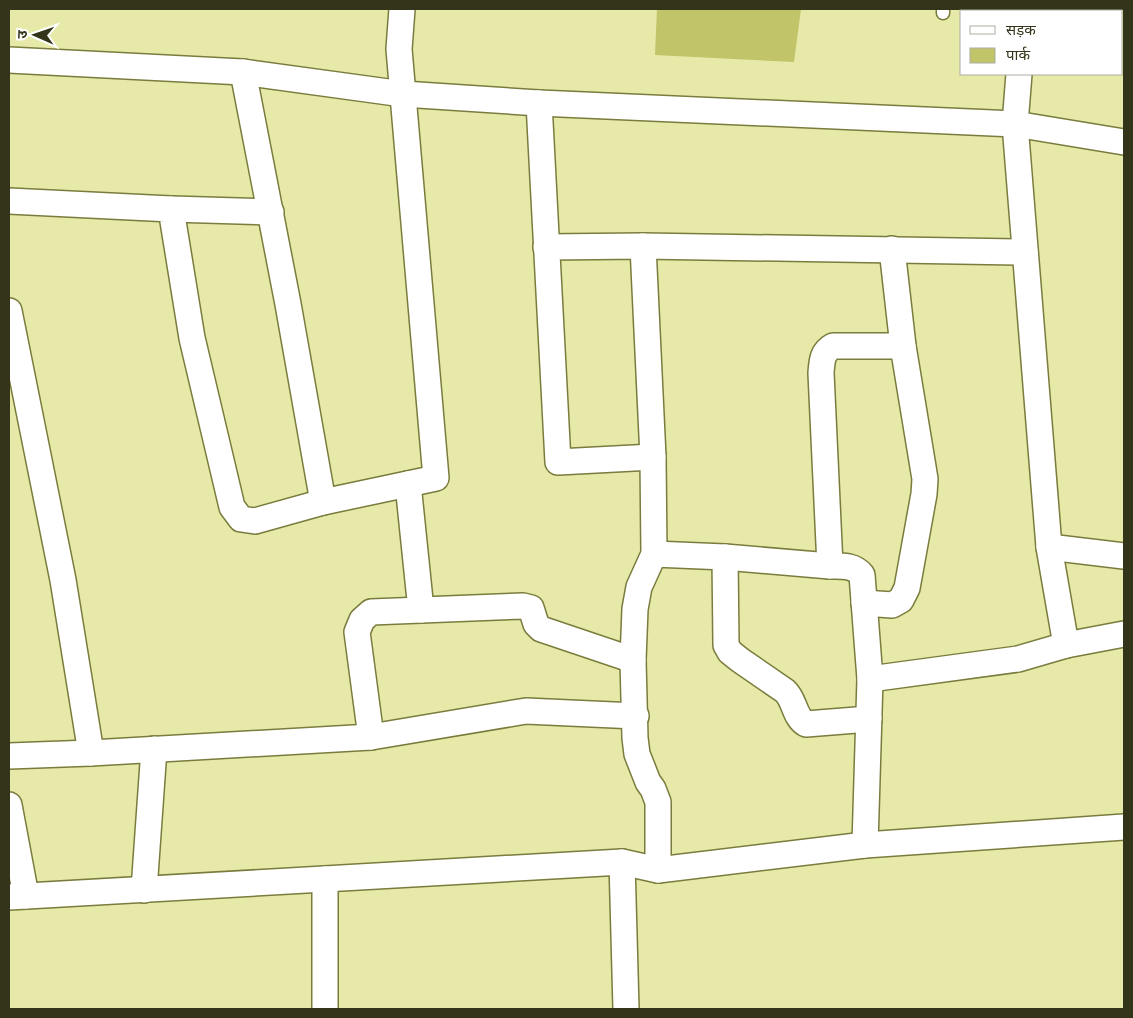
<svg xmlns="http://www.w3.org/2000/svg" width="1133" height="1018" font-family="'Nunito Sans','Noto Sans Devanagari',sans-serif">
<rect width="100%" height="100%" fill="#e6e9a7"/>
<path fill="#c1c468" d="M657 9H801L794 62 655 55Z"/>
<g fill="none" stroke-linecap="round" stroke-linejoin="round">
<defs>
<path id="lane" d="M943 13V9"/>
<g id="street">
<path d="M1023 11V9"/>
<path d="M9 60 243 72 403 94 539 103 1015 124 1124 142"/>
<path d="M243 72 288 304 323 502"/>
<path d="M1019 74 1015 124 1049 547 1066 645 1124 634"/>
<path d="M539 103 558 462 653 457"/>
<path d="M9 201 171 209 192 338 232 507 241 519 255 521 323 502 436 478 399 49 402 9"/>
<path d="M171 209 271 212"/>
<path d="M643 246 653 457 654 554 639 587 635 609 633 660 635 738 637 754 648 782 653 789 658 802V870"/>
<path d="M546 247 643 246 1025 252"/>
<path d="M9 311 63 580 91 753"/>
<path d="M408 484 421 610"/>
<path d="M1049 547 1124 556"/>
<path d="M654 554 725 557 830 566"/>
<path d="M725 557 726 645 730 652 740 660 785 691C795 700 794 717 806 724L869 719"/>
<path d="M864 603 892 605 901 600 907 588 924 494 925 479 903 346"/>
<path d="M870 679 1018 659 1066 645"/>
<path d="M371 737 357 632 362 620 371 612 523 606 531 608 536 624 541 629 633 660"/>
<path d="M9 756 91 753 371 737 526 711 636 716"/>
<path d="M9 805 26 896"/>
<path d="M865 845 870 679 862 575C854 565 843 566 830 566L821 373C822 361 822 352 833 346H903L892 249"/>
<path d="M622 862 626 1009"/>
<path d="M144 890 154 749"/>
<path d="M9 897 622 862 658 870 865 845 1124 827"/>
<path d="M325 1009V879"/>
</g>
</defs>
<use href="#lane" stroke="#7a7c3d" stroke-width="15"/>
<use href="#street" stroke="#7a7c3d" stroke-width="28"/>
<use href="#lane" stroke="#fff" stroke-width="12"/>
<use href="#street" stroke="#fff" stroke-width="25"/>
</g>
<rect width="1133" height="1018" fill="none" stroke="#333419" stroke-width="20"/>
<rect x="960" y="10" width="162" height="65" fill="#ffffff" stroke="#adaea3"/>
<rect x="970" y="26" width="25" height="8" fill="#ffffff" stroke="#adaea3"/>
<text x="1006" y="35" font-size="15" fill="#333419">सड़क</text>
<rect x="970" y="48" width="25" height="15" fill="#c1c468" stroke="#adaea3"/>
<text x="1006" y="60" font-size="15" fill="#333419">पार्क</text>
<g transform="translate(35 35) rotate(272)" stroke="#ffffff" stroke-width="4" paint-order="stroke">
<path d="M0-4L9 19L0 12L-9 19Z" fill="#333419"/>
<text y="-8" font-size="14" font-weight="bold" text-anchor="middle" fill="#333419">उ</text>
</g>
</svg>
